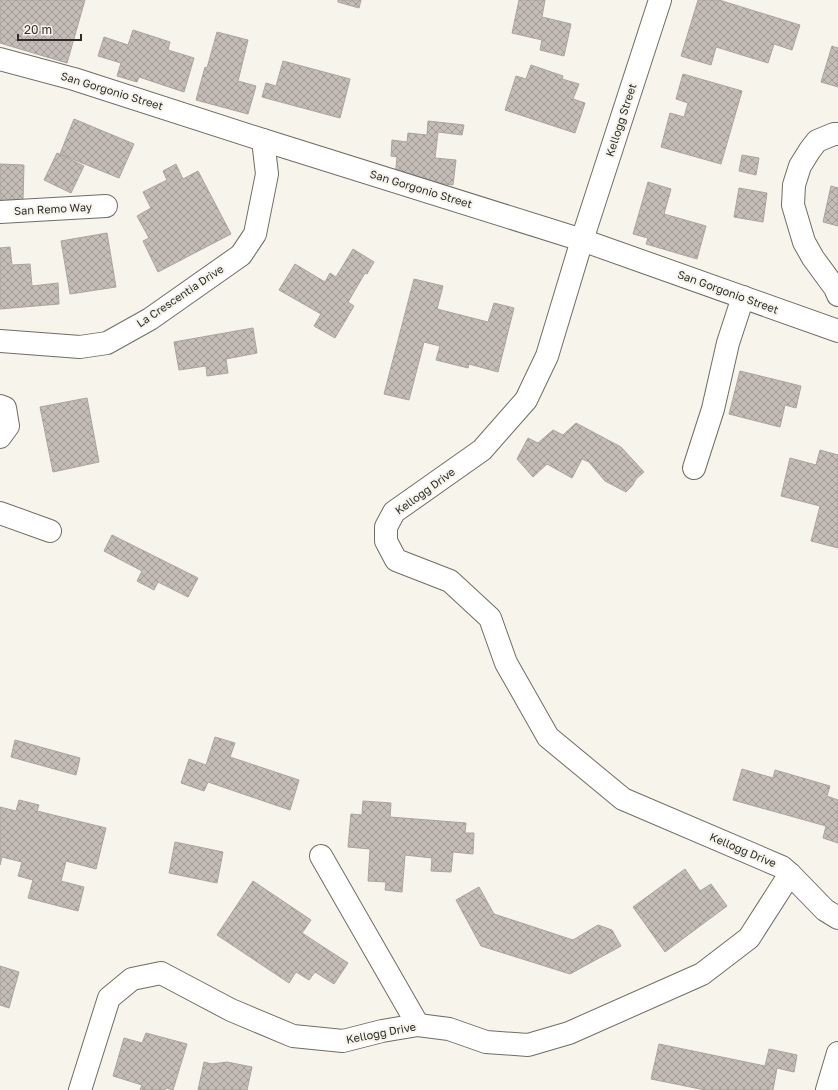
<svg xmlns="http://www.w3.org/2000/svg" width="838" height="1090" font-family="'Golos Text',sans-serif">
<defs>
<pattern id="building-cross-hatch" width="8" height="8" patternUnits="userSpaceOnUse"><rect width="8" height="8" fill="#c4bcb6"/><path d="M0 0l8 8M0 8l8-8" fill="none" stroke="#a09994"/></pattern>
</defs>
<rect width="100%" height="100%" fill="#f7f4eb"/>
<g fill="url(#building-cross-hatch)" stroke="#aba49e">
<path d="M0 0H85L67 63 0 43Z"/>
<path d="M338 0H361L359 8 338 2Z"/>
<path d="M519 0H545L542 17 571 24 564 56 540 50 542 40 512 33Z"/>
<path d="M698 0H719L800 25 792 50 774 44 768 63 716 47 711 65 681 56Z"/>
<path d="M133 30 170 42 168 50 194 58 184 92 139 77 137 82 117 76 121 63 98 56 104 37 128 45Z"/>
<path d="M217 32 248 40 238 81 256 86 248 114 196 100 205 67 207 68Z"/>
<path d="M832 46 838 48V87L821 82Z"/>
<path d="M283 61 350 79 340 118 262 97 266 83 276 86Z"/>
<path d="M531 65 563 76 562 79 579 84 573 99 585 103 575 133 505 110 516 76 526 79Z"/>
<path d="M683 74 742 91 721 164 661 147 670 113 684 117 688 103 676 99Z"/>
<path d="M74 119 134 144 119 178 60 154Z"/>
<path d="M428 121 464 125 462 135 438 132 435 158 456 160 453 185 395 178 397 157 391 156 392 140 407 142 408 133 427 135Z"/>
<path d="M57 153 84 166 71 193 44 180Z"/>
<path d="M742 155 759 158 756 175 739 171Z"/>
<path d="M0 164 24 165 23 200H0Z"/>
<path d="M176 164 183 179 198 171 231 234 158 272 143 241 149 238 137 216 151 208 143 192 167 180 163 171Z"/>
<path d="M648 182 671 189 664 214 706 226 697 259 646 244 648 238 633 234Z"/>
<path d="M831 186 838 188V226L823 222Z"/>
<path d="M739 188 767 193 763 222 734 217Z"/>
<path d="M107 233 116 287 70 294 61 241Z"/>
<path d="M10 247 12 265 30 264 32 286 58 283 59 304 0 309V248Z"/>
<path d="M353 249 374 262 367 274 365 273 348 302 354 306 335 338 314 326 321 314 279 290 295 264 325 282 330 273 336 277Z"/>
<path d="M414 279 443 286 437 309 488 322 494 303 514 308 498 372 469 364 468 368 436 360 440 346 424 342 409 400 384 394Z"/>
<path d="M253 328 257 353 226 359 228 373 207 376 206 366 179 370 174 342Z"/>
<path d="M740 371 801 386 796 408 785 405 780 427 729 414Z"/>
<path d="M87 398 99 462 53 472 40 407Z"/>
<path d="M576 423 621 447 644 472 636 479 632 486 626 492 605 481 589 462 582 459 572 478 547 464 533 477 517 459 528 438 538 443 553 430 563 435Z"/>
<path d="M820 450 838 455V548L811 541 820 506 781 496 790 458 816 465Z"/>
<path d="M112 535 198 578 188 597 158 582 154 590 137 581 142 571 104 551Z"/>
<path d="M215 737 235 743 230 757 299 780 290 810 208 782 204 791 181 783 189 759 206 765Z"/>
<path d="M15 740 80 758 76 775 11 757Z"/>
<path d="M742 769 773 778 775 770 830 786 827 796 838 800V843L823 838 826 826 733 800Z"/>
<path d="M19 800 39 805 37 811 106 828 96 869 66 861 61 881 84 887 78 911 28 898 33 880 18 876 22 862 2 857 0 865V807L16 811Z"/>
<path d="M363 801 391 803 390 817 466 823 465 833H474L473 854 453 852 451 872 431 871 432 858 405 855 402 892 385 890 386 882 368 881 370 849 348 847 351 814 362 815Z"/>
<path d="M175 842 223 852 217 883 169 873Z"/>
<path d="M685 869 700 891 711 884 727 906 665 952 633 907Z"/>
<path d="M253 881 311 920 302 933 348 963 334 984 315 972 309 980 296 972 289 983 217 935Z"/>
<path d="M479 887 494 914 573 940 598 925 612 930 621 946 570 974 481 946 456 900Z"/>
<path d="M0 966 19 972 9 1008 0 1005Z"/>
<path d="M146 1033 187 1044 173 1090 166 1088 165 1090H140L142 1085 113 1076 124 1038 142 1043Z"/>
<path d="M659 1044 765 1066 769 1049 797 1055 794 1072 777 1068 773 1090H705L651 1079Z"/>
<path d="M204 1062 212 1064 227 1062 252 1067 247 1090H198Z"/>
</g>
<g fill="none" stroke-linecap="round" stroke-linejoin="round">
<defs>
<g id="minor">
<path d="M660 0 582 240 547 356 526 400 482 450 394 512 386 527V541L396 560 450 581 490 618 506 663 548 737 623 799 782 867 790 874 825 910 838 918"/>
<path d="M0 59 74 79 263 140 582 240 838 331"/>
<path d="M838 134H834L817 141 810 150 800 166 794 185 793 205 804 242 813 258 835 288 838 295"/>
<path d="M0 212 106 206"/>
<path d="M0 341 80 347 107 343 150 319 241 255 255 234 267 174 263 140"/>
<path d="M0 406 5 408 8 426 0 437"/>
<path d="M694 468 713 409 728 343 743 297"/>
<path d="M0 513 50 531"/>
<path d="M321 856 418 1025"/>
<path d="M80 1090 109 998 132 979 161 973 231 1010 293 1036 343 1041 382 1031 418 1025 449 1029 486 1042 528 1045 569 1033 702 974 749 938 790 874"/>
<path d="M827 1090 838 1053"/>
</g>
</defs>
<use href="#minor" stroke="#706d65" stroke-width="24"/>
<use href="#minor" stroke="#fff" stroke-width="22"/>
</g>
<g text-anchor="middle" stroke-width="4" stroke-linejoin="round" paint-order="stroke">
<g font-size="11" fill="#2d2c29" stroke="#f7f4eb">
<text transform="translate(112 91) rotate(17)" y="4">San Gorgonio Street</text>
<text transform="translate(621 120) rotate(-72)" y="4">Kellogg Street</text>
<text transform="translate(421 189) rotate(17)" y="4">San Gorgonio Street</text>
<text transform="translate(53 209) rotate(-3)" y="4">San Remo Way</text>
<text transform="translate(728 292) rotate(20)" y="4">San Gorgonio Street</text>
<text transform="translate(180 296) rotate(-34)" y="4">La Crescentia Drive</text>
<text transform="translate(425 491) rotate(-36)" y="4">Kellogg Drive</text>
<text transform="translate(743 850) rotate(23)" y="4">Kellogg Drive</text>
<text transform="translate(381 1033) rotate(-11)" y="4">Kellogg Drive</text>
</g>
</g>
<path d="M18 34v6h63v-6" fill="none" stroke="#2d2c29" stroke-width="2"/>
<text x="24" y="34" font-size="12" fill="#2d2c29" stroke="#f7f4eb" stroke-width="3" paint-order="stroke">20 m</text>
</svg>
